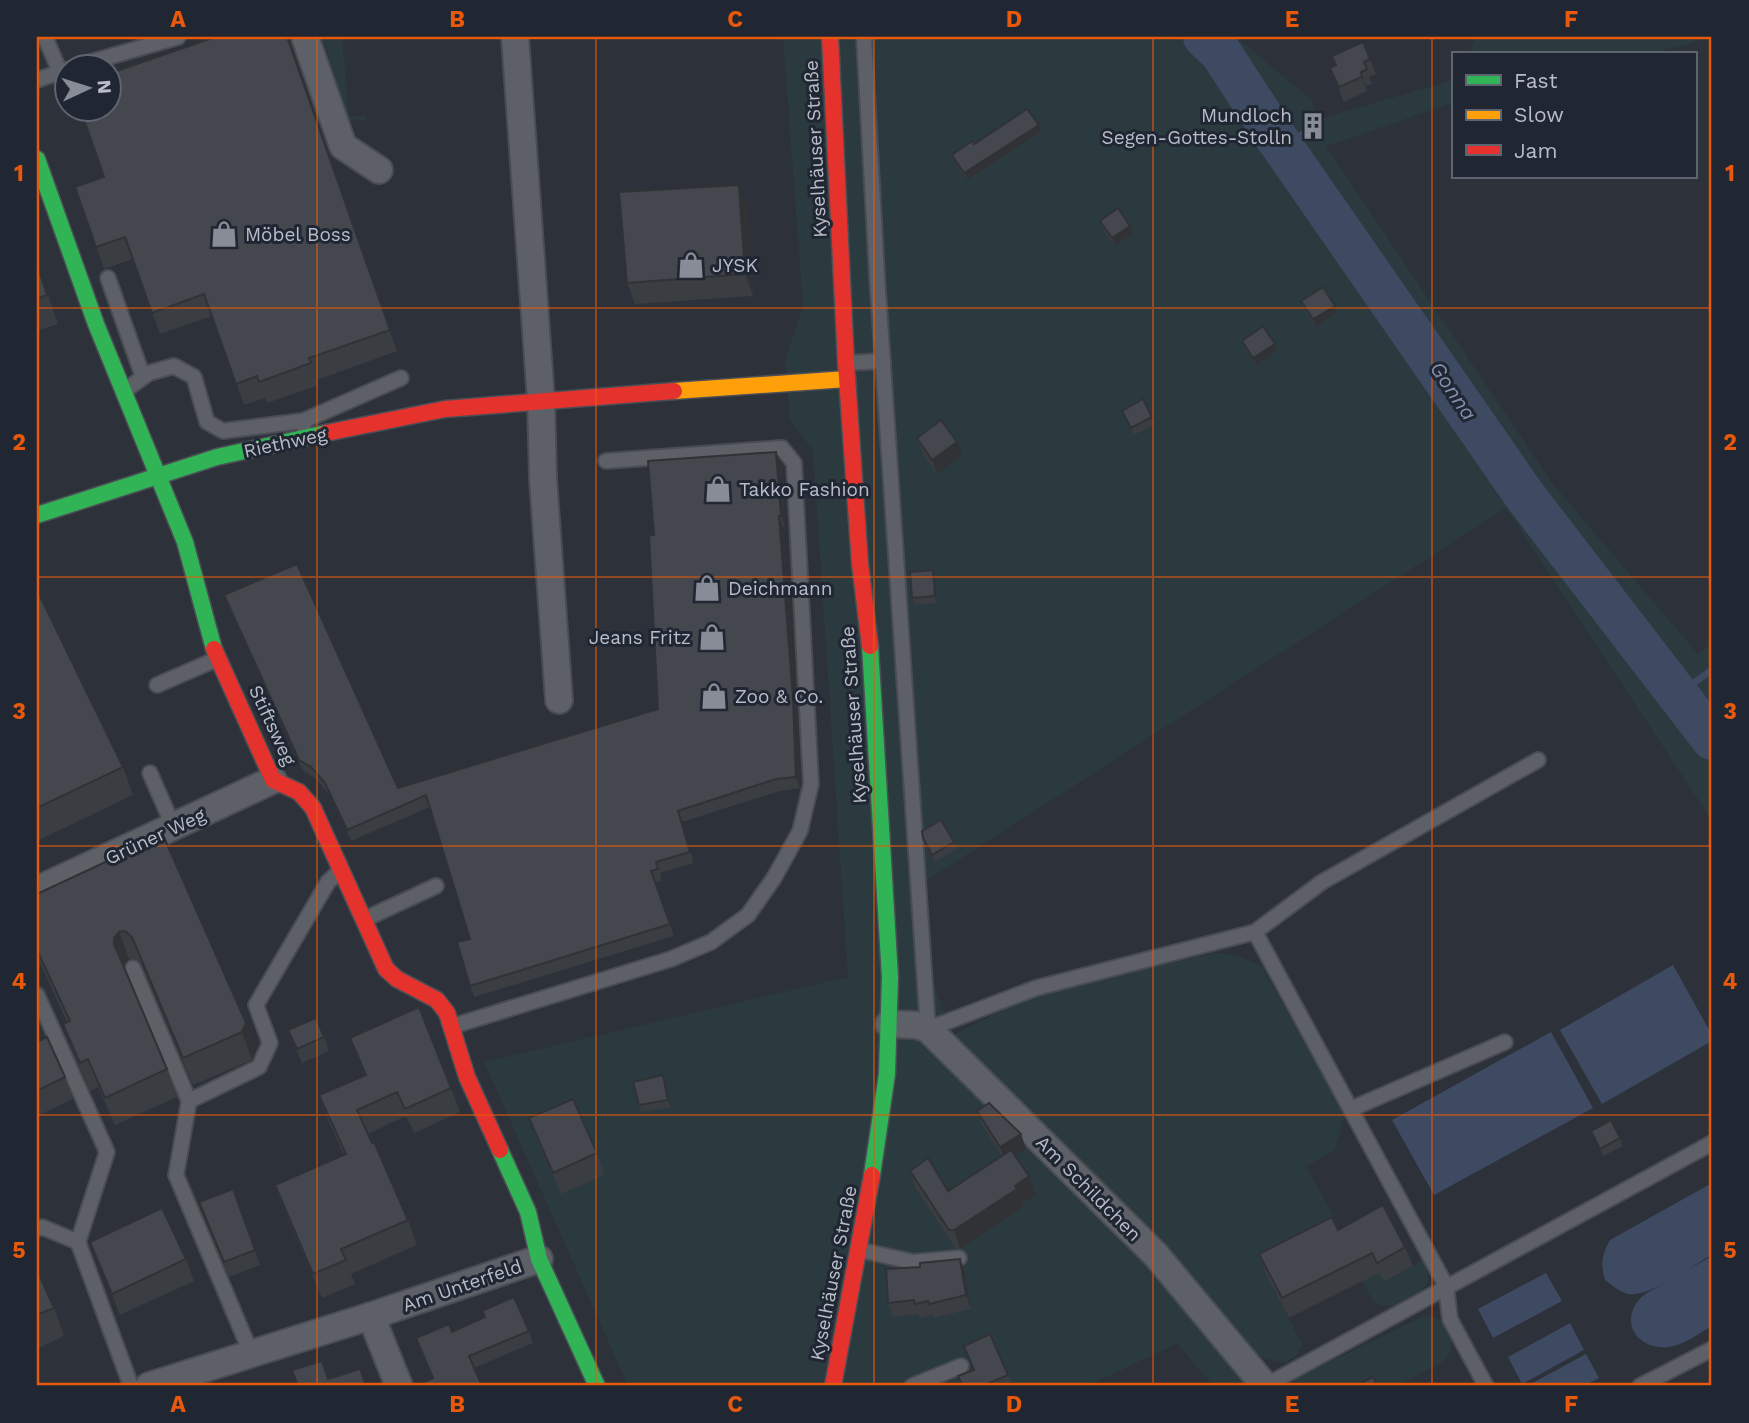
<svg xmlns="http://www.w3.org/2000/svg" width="1749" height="1423" font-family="'Work Sans',sans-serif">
<rect width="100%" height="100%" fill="#2d3139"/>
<g fill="#2a3a3e">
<path d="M312 37H342L349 116H365L366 120 345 121 324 72 330 61 325 44Z"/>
<path d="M783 37H1236L1312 100 1315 120 1453 80V103L1326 146 1552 483 1698 654 1712 644V821L1506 508 926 881C928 911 925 945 932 974 936 996 946 1014 952 1036L1032 995 1214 953C1233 954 1247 958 1262 967L1345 1116 1334 1151 1306 1166 1348 1243 1366 1249 1385 1282 1423 1260C1426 1268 1430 1274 1427 1282 1422 1298 1387 1314 1374 1301 1369 1296 1366 1287 1362 1282L1266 1274 1302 1344 1297 1355 1285 1363 1266 1359 1247 1352 1276 1386H1214L1177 1344 1087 1386H770L751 1384 750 1386H628L484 1062 848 977 813 451 790 419 785 362 803 306Z"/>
<path d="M1483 37H1706L1685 45 1649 54H1470L1473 41Z"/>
<path d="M1424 1316 1435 1317 1444 1324 1451 1337 1452 1348 1445 1361 1395 1386H1293L1296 1378Z"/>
</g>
<g fill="#3e4a61">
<path d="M1673 965 1712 1035V1041L1602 1104 1560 1030Z"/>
<path d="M1551 1032 1593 1108 1434 1195 1392 1120Z"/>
<path d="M1712 1183V1254C1695 1265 1648 1298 1628 1294 1620 1292 1612 1285 1605 1280 1600 1264 1602 1254 1610 1240Z"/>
<path d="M1712 1256V1326C1699 1333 1683 1346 1668 1347 1634 1350 1617 1317 1645 1294Z"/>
<path d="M1546 1273 1562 1301 1493 1338 1478 1309Z"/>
<path d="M1570 1323 1584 1350 1522 1384 1508 1357Z"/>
<path d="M1586 1354 1599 1378 1583 1386H1527Z"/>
</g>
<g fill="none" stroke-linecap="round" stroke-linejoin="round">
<g stroke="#3e4a61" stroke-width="7">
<path d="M1280 143 1312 131"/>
<path d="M1678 694 1712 670"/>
</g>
<path stroke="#3e4a61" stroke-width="42" d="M1204 37 1221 53 1275 136 1525 496 1712 739"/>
<defs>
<g id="lane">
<path d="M45 37 60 72"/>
<path d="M864 37 877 276 928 1029 1036 988 1255 932 1322 882 1538 760"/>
<path d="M77 66 178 37"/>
<path d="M37 80 66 70"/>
<path d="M108 278 143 377"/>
<path d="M846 363 883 361"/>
<path d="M124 391 149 373 174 366 194 377 207 422 223 431 302 421"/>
<path d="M304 428 303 421 401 378"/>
<path d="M157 685 217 659"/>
<path d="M150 773 174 828"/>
<path d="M365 919 436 886"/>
<path d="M1255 932 1446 1286 1450 1319 1486 1386"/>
<path d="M133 968 189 1101"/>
<path d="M37 995 107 1152 78 1242"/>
<path d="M453 1026 671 959 711 942 748 915 774 878 800 831 811 784 794 463 782 448 606 461"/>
<path d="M1351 1109 1505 1042"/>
<path d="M37 1229 42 1227 78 1242 131 1386"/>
<path d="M860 1250 913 1262 959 1258"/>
<path d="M251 1353 176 1175 189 1101 259 1067 270 1043 256 1005 328 882 340 871"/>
<path d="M912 1386 961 1366"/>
<path d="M1265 1386 1712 1143"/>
<path d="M1640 1386 1712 1349"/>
</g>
<g id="street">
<path d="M305 37 343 146 379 170"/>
<path d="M515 37 541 400 543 479 559 700"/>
<path d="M37 890 273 780"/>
<path d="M889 1024 916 1025 928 1029 1156 1255 1265 1386"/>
<path d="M371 1316 399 1386"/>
<path d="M149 1386 371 1316 539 1259"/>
</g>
<g id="fast">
<path d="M37 159 96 324 185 542 214 649"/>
<path d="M37 515 217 457 326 433"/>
<path d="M870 646 890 977 887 1074 872 1175"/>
<path d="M500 1150 528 1212 539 1259 597 1386"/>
</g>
<path id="slow" d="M674 391 847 379"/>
<g id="jam">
<path d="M830 37 846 363 860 564 870 646"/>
<path d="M326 433 445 409 674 391"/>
<path d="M214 649 273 780 299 792 313 808 386 969 397 979 437 1000 447 1013 467 1077 500 1150"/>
<path d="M833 1386 872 1175"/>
</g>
</defs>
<use href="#lane" stroke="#494c52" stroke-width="18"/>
<use href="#street" stroke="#494c52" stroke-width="30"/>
<use href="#fast" stroke="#4b4e56" stroke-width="19"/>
<use href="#slow" stroke="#4b4e56" stroke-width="19"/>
<use href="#jam" stroke="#4b4e56" stroke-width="19"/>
<use href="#lane" stroke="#5d6067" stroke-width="14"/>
<use href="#street" stroke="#5d6067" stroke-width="26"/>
<use href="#fast" stroke="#30b455" stroke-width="16"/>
<use href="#slow" stroke="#ff9f0a" stroke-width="16"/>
<use href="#jam" stroke="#e5322d" stroke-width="16"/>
</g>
<g fill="#3a3d42">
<path d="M215 37H290L294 59 397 351 317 380 319 385 267 403 265 398 244 405 212 316 160 334 133 259 104 269 75 187 104 177Z"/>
<path d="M1332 56 1370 59 1376 74 1369 77 1372 84 1366 86 1367 91 1344 102 1330 68 1335 65Z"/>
<path d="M1039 125 1041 132 967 180 955 162 952 155 974 144Z"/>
<path d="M747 206 753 296 635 304 627 283Z"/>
<path d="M1100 221 1133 234 1114 246 1102 228Z"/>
<path d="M37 263 58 324 37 331Z"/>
<path d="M1301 301 1335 306 1337 313 1316 327 1304 308Z"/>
<path d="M1242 341 1275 344 1277 351 1256 365 1245 348Z"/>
<path d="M1122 411 1152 417 1155 424 1134 435Z"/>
<path d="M917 438 962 456 937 474 922 452Z"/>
<path d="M781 463 785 527H783L797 710 800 788 780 791 682 822 694 863 660 873 662 881 655 882 674 936 474 997 470 986V939L430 807 351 841 329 794 315 778 303 771 228 606 224 595 398 788 658 709 654 535Z"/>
<path d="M935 577 937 603 915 605 912 598Z"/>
<path d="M37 590 123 767 133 795 37 841Z"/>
<path d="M163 835 246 1023 256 1051 252 1060 193 1085 142 964 135 959H129L124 966 167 1069 177 1097 115 1125 98 1087 90 1091 73 1051 63 1024 67 1022 37 956V894Z"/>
<path d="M923 838 954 842 957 849 935 862 925 845Z"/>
<path d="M288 1030 324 1037 329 1051 302 1063Z"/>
<path d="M350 1038 451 1088 460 1112 414 1133 406 1116 368 1134 408 1220 417 1245 351 1274 355 1284 322 1298 284 1210 275 1185 344 1155 328 1120 319 1095 364 1075Z"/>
<path d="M37 1042 65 1077 73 1099 37 1116Z"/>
<path d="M666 1082 671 1107 641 1112 639 1105Z"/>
<path d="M977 1111 1021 1134 1026 1149 1015 1156 1036 1195 1022 1204 1023 1207 960 1249H956L916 1189 910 1171 948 1191 1002 1156 982 1125Z"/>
<path d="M529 1118 597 1153 605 1175 561 1194 537 1140Z"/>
<path d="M1591 1131 1620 1138 1623 1146 1603 1156Z"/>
<path d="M233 1189 260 1265 229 1277 199 1202Z"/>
<path d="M1338 1230 1405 1247 1413 1266 1384 1282 1379 1273 1289 1318 1266 1274 1259 1254Z"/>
<path d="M90 1242 186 1259 194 1281 120 1315Z"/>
<path d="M960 1259 965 1273 971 1309 934 1318 933 1315 920 1318 918 1314 893 1317 888 1303 920 1267Z"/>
<path d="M37 1270 54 1308 64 1336 37 1349Z"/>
<path d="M529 1331 533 1343 474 1368 432 1378 416 1338 452 1332Z"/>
<path d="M973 1370 1008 1375 1011 1382 1001 1386H962L958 1376Z"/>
</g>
<g fill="#303236">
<path d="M287 37H290L294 59 397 351Z"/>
<path d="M1361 72 1366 86 1367 91 1362 77Z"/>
<path d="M1039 125 1041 132 967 180 964 173Z"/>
<path d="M739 185 747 206 753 296 745 274Z"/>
<path d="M1130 226 1133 234 1114 246 1112 238Z"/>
<path d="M1335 306 1337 313 1316 327 1313 319Z"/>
<path d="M1275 344 1277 351 1256 365 1253 358Z"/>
<path d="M957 442 962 456 937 474 932 460Z"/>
<path d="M776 452 781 463 785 527 781 516Z"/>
<path d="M779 516 783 527 797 710 800 788 796 777Z"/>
<path d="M933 570 935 577 937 603 935 596Z"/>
<path d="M119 932 129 959 124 966 114 944V938Z"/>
<path d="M246 1023 256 1051 252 1060 242 1032Z"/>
<path d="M663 1075 666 1082 671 1107 668 1100Z"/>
<path d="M1021 1134 1026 1149 1005 1162 1000 1147Z"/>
<path d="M1029 1176 1036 1195 1022 1204 1023 1207 960 1249 954 1230Z"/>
<path d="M960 1259 965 1273 971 1309 966 1295Z"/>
</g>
<g fill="#44474d" stroke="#303236" stroke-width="2">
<path d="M215 37H287L390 330 309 358 311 363 259 382 257 376 236 384 204 294 152 313 125 237 96 247 75 187 104 177 80 108H108V74Z"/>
<path d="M1363 42 1370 59 1364 62 1367 69 1361 72 1362 77 1339 87 1330 68 1336 65 1332 56Z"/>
<path d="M1027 109 1039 125 964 173 952 155 972 141 974 144Z"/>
<path d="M739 185 745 274 627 283 619 192Z"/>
<path d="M1118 208 1130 226 1112 238 1100 221Z"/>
<path d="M37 264 47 295 37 299Z"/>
<path d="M1323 287 1335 306 1313 319 1301 301Z"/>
<path d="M1263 326 1275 344 1253 358 1242 341Z"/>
<path d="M1143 399 1152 417 1131 428 1122 411Z"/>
<path d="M941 420 957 442 932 460 917 438Z"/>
<path d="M776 452 781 516H779L793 699 796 777 776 779 678 811 690 852 656 862 658 869 651 871 670 924 470 986 457 942 470 939 426 795 347 830 325 783 311 767 299 760 224 595 297 564 398 788 658 709 649 535H654L648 461Z"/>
<path d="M933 570 935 596 912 598 910 572Z"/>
<path d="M37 590 123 767 37 808Z"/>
<path d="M941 820 954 842 932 855 923 838 922 831Z"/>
<path d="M163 835 246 1023 242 1032 183 1058 132 937 125 931 119 932 114 938V944L167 1069 105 1098 88 1059 80 1063 63 1024 70 1021 37 950V894Z"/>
<path d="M419 1007 451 1088 405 1109 397 1092 357 1110 372 1143 374 1142 408 1220 341 1249 346 1260 313 1274 275 1185 346 1154 319 1095 366 1075 350 1038Z"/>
<path d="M316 1018 324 1037 297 1049 288 1030Z"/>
<path d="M47 1037 65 1077 37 1091V1042Z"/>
<path d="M663 1075 668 1100 639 1105 633 1082Z"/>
<path d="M573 1099 597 1153 553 1173 529 1118Z"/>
<path d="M989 1103 1021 1134 1000 1147 977 1111Z"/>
<path d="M1611 1120 1620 1138 1600 1149 1591 1131Z"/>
<path d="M1011 1150 1029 1176 1015 1186 1017 1189 954 1230H949L910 1171 928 1158 948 1191Z"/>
<path d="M233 1189 255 1250 224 1262 199 1202Z"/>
<path d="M1383 1205 1405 1247 1377 1263 1372 1253 1282 1298 1259 1254 1332 1217 1338 1230Z"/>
<path d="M162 1208 186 1259 112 1294 90 1242Z"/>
<path d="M960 1259 966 1295 929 1304 928 1301 915 1304 914 1300 888 1303 886 1269 920 1267V1263Z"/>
<path d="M37 1270 54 1308 37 1315Z"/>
<path d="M514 1297 529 1331 469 1356 482 1386H422L420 1384 433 1378 416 1338 449 1324 452 1332 485 1317 482 1311Z"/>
<path d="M990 1334 1008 1375 983 1386H963L958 1376 974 1370 964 1346Z"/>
<path d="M322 1361 328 1379 360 1369 366 1386H298L292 1370Z"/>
<path d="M1373 1377 1377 1386H1356Z"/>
</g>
<path fill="none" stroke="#e8590c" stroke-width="2" stroke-opacity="0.55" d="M317 37V1386M596 37V1386M874 37V1386M1153 37V1386M1432 37V1386M37 308H1712M37 577H1712M37 846H1712M37 1115H1712"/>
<defs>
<symbol id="building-bare" viewBox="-9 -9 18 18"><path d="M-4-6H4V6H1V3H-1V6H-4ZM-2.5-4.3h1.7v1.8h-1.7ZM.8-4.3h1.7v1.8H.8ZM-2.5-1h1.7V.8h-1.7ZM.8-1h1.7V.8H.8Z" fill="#878c97" stroke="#202733" stroke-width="2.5" paint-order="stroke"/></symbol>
<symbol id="shop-bare" viewBox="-9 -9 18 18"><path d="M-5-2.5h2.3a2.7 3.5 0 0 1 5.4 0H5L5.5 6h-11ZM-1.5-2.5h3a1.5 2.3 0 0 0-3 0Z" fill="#878c97" stroke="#202733" stroke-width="2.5" paint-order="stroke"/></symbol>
</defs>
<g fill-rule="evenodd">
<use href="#building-bare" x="1294" y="107" width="38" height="38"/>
<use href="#shop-bare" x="205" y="215" width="38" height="38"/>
<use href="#shop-bare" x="672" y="246" width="38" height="38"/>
<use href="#shop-bare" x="699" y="470" width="38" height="38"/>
<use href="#shop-bare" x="688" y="569" width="38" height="38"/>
<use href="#shop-bare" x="693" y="618" width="38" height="38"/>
<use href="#shop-bare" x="695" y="677" width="38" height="38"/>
</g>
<g text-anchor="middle" stroke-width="6" stroke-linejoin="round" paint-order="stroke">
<g font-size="19" fill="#b8bdc9" stroke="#202733" text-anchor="start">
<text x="1292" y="122" text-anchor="end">Mundloch<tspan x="1292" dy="22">Segen-Gottes-Stolln</tspan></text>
<text x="245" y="241">Möbel Boss</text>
<text x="712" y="272">JYSK</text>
<text x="739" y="496">Takko Fashion</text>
<text x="728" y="595">Deichmann</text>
<text x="691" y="644" text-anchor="end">Jeans Fritz</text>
<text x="735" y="703">Zoo &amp; Co.</text>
</g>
<g font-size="19" fill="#b8bdc9" stroke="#202733">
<text transform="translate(815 149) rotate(-93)" y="7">Kyselhäuser Straße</text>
<text transform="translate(285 442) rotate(-12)" y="7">Riethweg</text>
<text transform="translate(853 715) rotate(-94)" y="7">Kyselhäuser Straße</text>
<text transform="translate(273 725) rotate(65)" y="7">Stiftsweg</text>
<text transform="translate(155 836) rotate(-25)" y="7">Grüner Weg</text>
<text transform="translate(1089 1188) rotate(45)" y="7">Am Schildchen</text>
<text transform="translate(833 1273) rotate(-79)" y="7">Kyselhäuser Straße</text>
<text transform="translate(462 1285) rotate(-19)" y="7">Am Unterfeld</text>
</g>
<g font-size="21" font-style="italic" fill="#8391ad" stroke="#202733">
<text transform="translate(1453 391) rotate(56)" y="7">Gonna</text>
</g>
</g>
<rect width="1749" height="1423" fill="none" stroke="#202733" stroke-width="77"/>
<rect x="1452" y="52" width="245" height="126" fill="#202733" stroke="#5d636f" stroke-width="2"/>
<rect x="1466" y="75" width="35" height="10" fill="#30b455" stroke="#5d636f" stroke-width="2"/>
<text x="1514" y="88" font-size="21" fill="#b8bdc9">Fast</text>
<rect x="1466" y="110" width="35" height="10" fill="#ff9f0a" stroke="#5d636f" stroke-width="2"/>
<text x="1514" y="122" font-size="21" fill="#b8bdc9">Slow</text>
<rect x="1466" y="145" width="35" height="10" fill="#e5322d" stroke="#5d636f" stroke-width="2"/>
<text x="1514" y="158" font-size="21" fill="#b8bdc9">Jam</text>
<g transform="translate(88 88) rotate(86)"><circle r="33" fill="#202733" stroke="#5d636f" stroke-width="2"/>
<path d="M0-5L12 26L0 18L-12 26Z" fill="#878c97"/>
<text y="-10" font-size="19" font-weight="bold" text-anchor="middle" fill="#b8bdc9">N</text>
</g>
<rect x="38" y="38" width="1672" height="1346" fill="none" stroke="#e8590c" stroke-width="2.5"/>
<g font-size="23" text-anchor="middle" font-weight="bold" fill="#e8590c">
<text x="178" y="27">A</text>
<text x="457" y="27">B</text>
<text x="735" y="27">C</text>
<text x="1014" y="27">D</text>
<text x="1292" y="27">E</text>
<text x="1571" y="27">F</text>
<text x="19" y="181">1</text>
<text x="1730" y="181">1</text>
<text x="19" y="450">2</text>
<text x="1730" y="450">2</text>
<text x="19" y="719">3</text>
<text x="1730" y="719">3</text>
<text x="19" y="989">4</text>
<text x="1730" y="989">4</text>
<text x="19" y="1258">5</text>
<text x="1730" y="1258">5</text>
<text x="178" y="1412">A</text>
<text x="457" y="1412">B</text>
<text x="735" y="1412">C</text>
<text x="1014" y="1412">D</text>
<text x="1292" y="1412">E</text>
<text x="1571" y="1412">F</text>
</g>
</svg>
